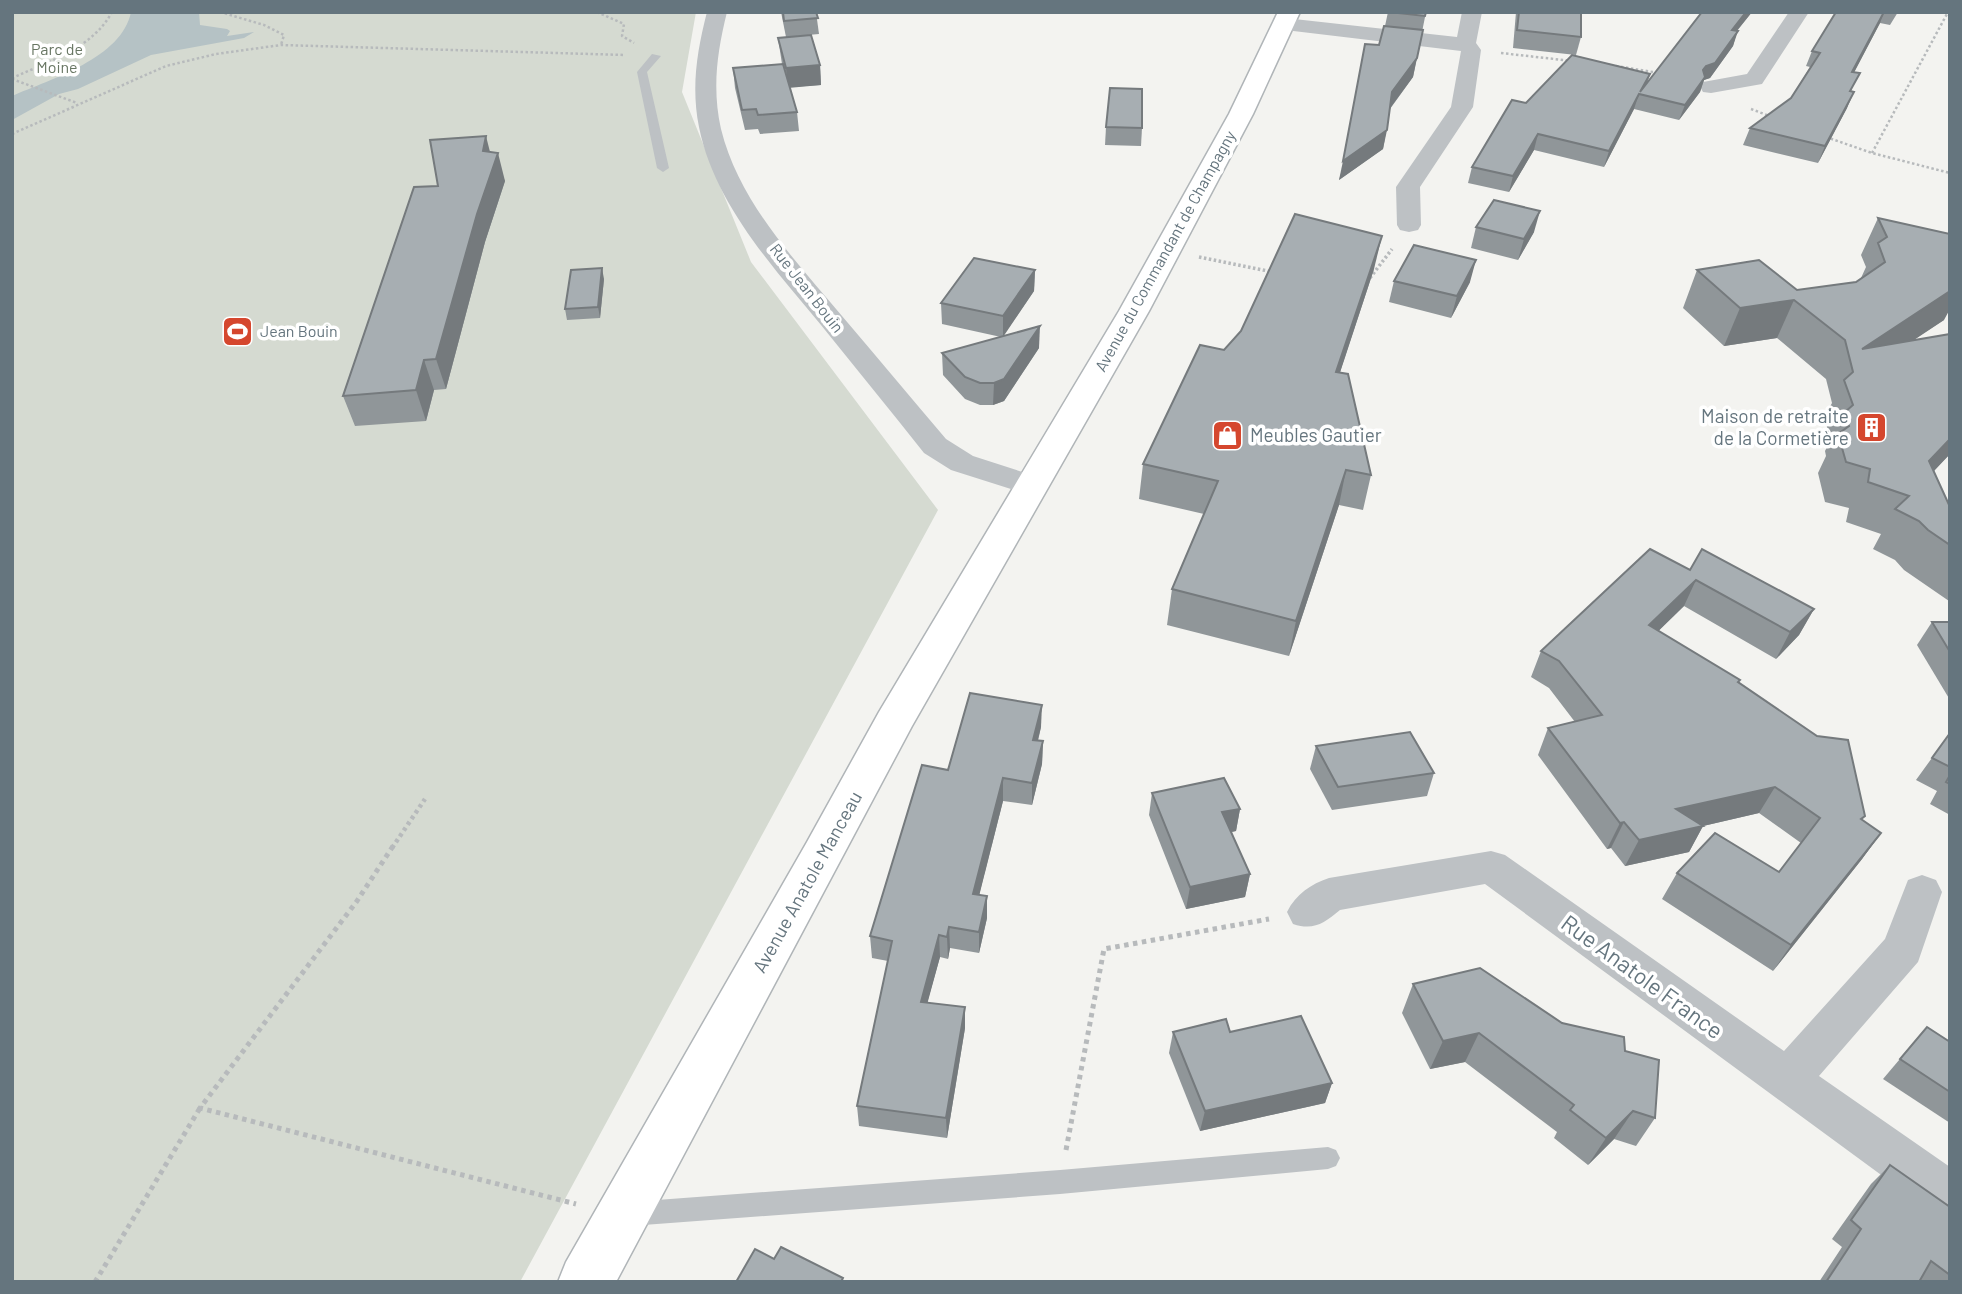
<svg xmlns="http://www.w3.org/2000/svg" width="1962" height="1294" font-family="Barlow,sans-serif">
<rect width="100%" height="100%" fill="#f3f3f0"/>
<path fill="#d5dad1" d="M12 12H696L682 92 751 262 938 510 520 1282H12Z"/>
<path fill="#b5c2c5" d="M131 12H199L200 25 227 29 230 31 227 36 254 32 244 38 151 55 78 89 59 94 12 120V96C51 79 122 58 131 12Z"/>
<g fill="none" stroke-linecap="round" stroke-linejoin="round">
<defs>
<path id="secondary" d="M1278 12H1300L1253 114 1149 311 912 726 616 1282H558L566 1262 807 842 879 712 1119 311 1229 114Z"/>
</defs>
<use href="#secondary" stroke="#b0b5b8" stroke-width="3"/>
<g stroke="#b7babc" stroke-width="2.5" stroke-dasharray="2.5 2.5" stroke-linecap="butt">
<path d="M220 12 264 25 284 35 281 45"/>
<path d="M597 12 624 24 622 36 634 43"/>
<path d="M1501 53 1572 61"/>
<path d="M1616 66 1659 73"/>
<path d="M12 78C48 62 93 48 112 12"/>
<path d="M12 79 77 103"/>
<path d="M1751 109 1772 117"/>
<path d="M12 134 166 66 216 54 281 45 625 55"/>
<path d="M1826 137 1872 153 1950 173"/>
<path d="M1872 153 1948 12"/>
</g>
<g stroke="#b7babc" stroke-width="3.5" stroke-dasharray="2.5 2.5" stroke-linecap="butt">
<path d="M1199 257 1273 272"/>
<path d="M1370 278 1392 249"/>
</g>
<path stroke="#b7babc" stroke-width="4.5" stroke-dasharray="3.5 3.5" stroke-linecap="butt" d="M392 848 425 799"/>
<g stroke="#b7babc" stroke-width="5" stroke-dasharray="4.5 4.5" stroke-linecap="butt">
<path d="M393 846 357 901 200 1108 576 1204"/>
<path d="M1066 1150 1104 949 1269 919"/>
<path d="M95 1282 200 1108"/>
</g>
<g fill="#bdc1c4" fill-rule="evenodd">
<path d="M652 54 661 56 647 72 669 168 663 172 657 168 637 72Z"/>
<path d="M1328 1147 1336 1150 1340 1158 1336 1166 1328 1169 1060 1194 630 1226 621 1222 618 1214 621 1206 630 1202 1060 1170Z"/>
</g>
<g fill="#bdc1c4" fill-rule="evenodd">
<path d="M707 12H727C717 52 712 89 721 129 739 202 795 260 842 316 877 357 911 398 946 439L973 456 1041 478 1046 485 1041 492 1030 495 951 470 924 453C890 410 855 367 821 325 773 267 714 203 699 127 691 87 697 51 707 12Z"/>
<path d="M1462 12H1482L1476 43 1481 50 1473 107 1420 187 1421 225 1418 230 1409 232 1400 230 1397 225 1396 187 1451 107 1461 51 1285 30 1278 28 1275 24 1278 20 1285 18 1457 37Z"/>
<path d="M1789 12H1809L1762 84 1711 93 1703 92 1700 87 1703 82 1747 74Z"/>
<path d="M1491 851 1505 855 1784 1051 1885 939 1908 880 1922 875 1936 880 1942 892 1918 962 1819 1076 1950 1167V1219L1933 1213 1485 884 1340 910C1324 923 1314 931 1293 924L1287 912C1296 894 1311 884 1329 878Z"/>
</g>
<use href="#secondary" fill="#fff" fill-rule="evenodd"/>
</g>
<g fill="#909699">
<path d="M781 12H816L819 34 786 37Z"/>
<path d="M1388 12H1426L1413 77 1390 109 1383 149 1339 180 1385 26Z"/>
<path d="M1516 12H1581V37L1576 55 1513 48Z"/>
<path d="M1702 12H1752L1737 31 1733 46 1710 78 1704 80 1700 92 1679 120 1634 109 1604 167 1534 150 1509 192 1468 183 1472 167 1526 103 1650 74 1647 84Z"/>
<path d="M1836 12H1898L1890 25 1880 23 1854 72 1851 92 1847 108 1818 163 1743 145 1750 128 1791 98 1810 67 1806 66 1812 51Z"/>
<path d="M778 38 820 65 821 85 790 87 797 112 799 131 760 134 758 129 745 130 735 88 733 68 782 64Z"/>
<path d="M1106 127 1142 128 1141 146 1105 145Z"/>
<path d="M490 152 505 181 485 242 446 389 434 390 426 421 355 426 343 396Z"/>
<path d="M1878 218 1944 320 1913 340 1950 454 1933 471 1950 507 1949 601 1904 570 1895 560 1873 549 1881 534 1846 522 1849 508 1825 502 1818 473 1826 456 1825 451 1831 439 1824 418 1832 403 1826 379 1777 338 1724 346 1683 308 1697 270 1797 290 1856 282 1861 278 1866 267 1861 255Z"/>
<path d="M1476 227 1534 232 1518 260 1471 248Z"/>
<path d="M1374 269 1340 372 1371 475 1363 510 1339 505 1289 656 1167 625 1172 589 1204 514 1139 499 1143 464Z"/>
<path d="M1035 270 1034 291 1003 336 1039 348 1004 401 993 405H980L965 399 943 375 942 353 1001 337 942 324 941 303Z"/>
<path d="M604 279 600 318 567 320 565 309Z"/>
<path d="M1394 281 1470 282 1451 318 1389 302Z"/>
<path d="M1690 570 1814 609 1799 635 1776 659 1684 606 1658 631 1739 682 1865 816 1862 820 1881 833 1862 859 1773 971 1662 899 1677 873 1779 872 1801 843 1759 813 1703 826 1689 852 1625 866 1611 848 1607 849 1538 755 1548 728 1575 722 1549 688 1531 677 1541 651Z"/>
<path d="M1932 622H1950V700L1917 645Z"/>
<path d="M1041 727 1038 741H1043L1042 764 1032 805 1003 801 979 895 987 896V918L979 953 950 948 948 959 940 957 927 1003 965 1028 947 1138 859 1126 857 1106 888 961 872 958 870 936 948 770Z"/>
<path d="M1950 733V815L1930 804 1937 791 1916 780Z"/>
<path d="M1316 746 1434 773 1427 796 1332 810 1310 769Z"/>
<path d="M1152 793 1240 809 1236 831 1231 832 1250 874 1245 897 1186 909 1149 815Z"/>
<path d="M1413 984 1562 1023 1625 1051 1655 1118 1636 1146 1614 1139 1588 1165 1554 1138 1557 1132 1465 1062 1430 1069 1402 1013Z"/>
<path d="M1927 1027 1950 1042V1123L1883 1079Z"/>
<path d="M1173 1032H1230L1332 1083 1325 1103 1200 1131 1169 1053Z"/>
<path d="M1890 1165 1950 1207V1282H1819L1842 1247 1832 1239 1871 1184Z"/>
</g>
<g fill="#757a7d">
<path d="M1746 12H1752L1726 44 1732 30Z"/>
<path d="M1884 12 1880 23 1846 88 1852 72Z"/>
<path d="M1738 31 1733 46 1710 78 1704 80 1700 92 1679 120 1685 105 1706 66Z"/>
<path d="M1417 58 1413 77 1388 111 1392 92Z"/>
<path d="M820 65 821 85 788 88 786 68Z"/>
<path d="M1854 92 1847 108 1818 163 1825 146Z"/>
<path d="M1639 94 1634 109 1604 167 1609 151Z"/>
<path d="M1387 130 1383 149 1339 180 1343 161Z"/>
<path d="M1538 134 1534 150 1509 192 1513 176Z"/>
<path d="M486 136 493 164 498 153 505 181 485 242 446 389 436 359Z"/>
<path d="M1540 211 1534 232 1518 260 1524 239Z"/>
<path d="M1382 236 1374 269 1329 406 1336 372Z"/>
<path d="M1476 260 1470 282 1451 318 1457 296Z"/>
<path d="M602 268 604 279 600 318 598 307Z"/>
<path d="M1035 270 1034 291 1003 337V316Z"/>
<path d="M1950 291V309L1944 320 1848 384 1853 372 1862 349Z"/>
<path d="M1794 300 1777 338 1724 346 1740 308Z"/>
<path d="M1040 326 1039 348 1004 401 993 405 994 383Z"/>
<path d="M424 360 434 390 426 421 416 390Z"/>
<path d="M1950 439V454L1906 501 1929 461Z"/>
<path d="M1346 470 1339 505 1289 656 1296 621Z"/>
<path d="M1696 580 1684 606 1637 652 1649 625Z"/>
<path d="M1814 609 1799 635 1776 659 1790 632Z"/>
<path d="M1042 705 1041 727 1032 763 1033 740Z"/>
<path d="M1043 741 1042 764 1032 805V783Z"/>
<path d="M1003 778V801L974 916 973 894Z"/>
<path d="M1775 787 1759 813 1703 826 1689 852 1625 866 1639 840 1676 809Z"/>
<path d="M1240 809 1236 831 1217 835 1222 812Z"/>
<path d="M1624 822 1611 848 1607 849 1620 823Z"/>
<path d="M1881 833 1862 859 1773 971 1791 945Z"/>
<path d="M1250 874 1245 897 1186 909 1190 887Z"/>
<path d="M987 896V918L979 953V932Z"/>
<path d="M949 927 950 948 948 959 947 937Z"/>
<path d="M939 935 940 957 922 1023 921 1002Z"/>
<path d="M965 1007V1028L947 1138 946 1118Z"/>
<path d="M1479 1033 1465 1062 1430 1069 1443 1041Z"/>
<path d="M1332 1083 1325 1103 1200 1131 1205 1111Z"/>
<path d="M1633 1111 1614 1139 1588 1165 1606 1138Z"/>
</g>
<g fill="#a7aeb2" stroke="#757a7d" stroke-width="2">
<path d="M783 12H816L818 18 784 21Z"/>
<path d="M1389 12H1426L1425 16Z"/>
<path d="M1519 12H1581V37L1517 30Z"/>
<path d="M1702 12H1746L1732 30 1738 31 1715 63 1706 66 1703 70 1705 77 1685 105 1639 94 1609 151 1538 134 1513 176 1472 167 1512 100 1526 103 1572 55 1650 74 1640 92Z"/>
<path d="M1836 12H1884L1852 72 1860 73 1850 91 1854 92 1825 146 1750 128 1791 98 1820 53 1812 51Z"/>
<path d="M1384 26 1423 30 1417 58 1392 92 1387 130 1343 161 1365 44 1379 45Z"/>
<path d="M811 35 820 65 786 68 778 38Z"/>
<path d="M783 64 797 112 758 115 756 109 742 110 733 68Z"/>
<path d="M1110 88 1142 89V128L1106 127Z"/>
<path d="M486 136 483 151 498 153 477 214 436 359 424 360 416 390 343 396 414 187 438 186 430 140Z"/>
<path d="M1494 200 1540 211 1524 239 1476 227Z"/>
<path d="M1295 214 1382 236 1336 372 1348 374 1371 475 1346 470 1296 621 1172 589 1218 481 1143 464 1200 345 1224 350 1241 331Z"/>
<path d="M1878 218 1950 234V291L1862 349 1950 334V439L1929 461 1950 507V545L1928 530 1919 521 1895 509 1909 496 1868 482 1870 469 1846 462 1838 434 1849 426 1845 412 1853 405 1844 380 1853 372 1845 340 1794 300 1740 308 1697 270 1759 260 1797 290 1856 282 1885 262 1878 243 1887 237Z"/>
<path d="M1414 245 1476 260 1457 296 1394 281Z"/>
<path d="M974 258 1035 270 1003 316 941 303Z"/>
<path d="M602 268 598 307 565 309 571 270Z"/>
<path d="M1040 326 1004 379 994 383H980L965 377 942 353Z"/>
<path d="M1650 549 1690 570 1702 549 1814 609 1790 632 1696 580 1649 625 1740 680 1738 682 1817 736 1848 740 1865 816 1861 819 1881 833 1791 945 1677 873 1715 833 1779 872 1820 818 1775 787 1676 809 1703 826 1639 840 1624 822 1620 823 1548 728 1602 715 1559 661 1541 651Z"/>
<path d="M1932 622H1950V652Z"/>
<path d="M970 693 1042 705 1033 740 1043 741 1032 783 1003 778 973 894 987 896 979 932 949 927 947 937 939 935 921 1002 965 1007 946 1118 857 1106 892 941 870 936 922 765 948 770Z"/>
<path d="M1410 732 1434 773 1338 787 1316 746Z"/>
<path d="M1950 733V767L1932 758Z"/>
<path d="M1950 775V784L1946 782Z"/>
<path d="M1224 778 1240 809 1222 812 1250 874 1190 887 1152 793Z"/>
<path d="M1480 968 1562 1023 1624 1037 1625 1051 1659 1060 1655 1118 1633 1111 1606 1138 1570 1110 1574 1105 1479 1033 1443 1041 1413 984Z"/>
<path d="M1301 1016 1332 1083 1205 1111 1173 1032 1226 1019 1230 1032Z"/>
<path d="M1927 1027 1950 1042V1092L1900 1059Z"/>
<path d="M1890 1165 1950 1207V1275L1931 1261 1919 1282H1826L1861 1229 1851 1220Z"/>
<path d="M781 1247 843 1278 841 1282H736L755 1249 774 1259Z"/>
</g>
<defs>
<symbol id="stadium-square" viewBox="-11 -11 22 22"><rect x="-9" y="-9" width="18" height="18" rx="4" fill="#d5472e" stroke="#fff"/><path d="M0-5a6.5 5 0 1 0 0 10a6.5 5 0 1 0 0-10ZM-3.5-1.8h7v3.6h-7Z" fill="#fff"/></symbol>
<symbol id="building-square" viewBox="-11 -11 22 22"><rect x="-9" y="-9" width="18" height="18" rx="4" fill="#d5472e" stroke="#fff"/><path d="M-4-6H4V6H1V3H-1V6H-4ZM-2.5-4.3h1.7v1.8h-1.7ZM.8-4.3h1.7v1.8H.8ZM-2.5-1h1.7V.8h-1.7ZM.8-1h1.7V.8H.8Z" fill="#fff"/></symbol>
<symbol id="shop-square" viewBox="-11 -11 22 22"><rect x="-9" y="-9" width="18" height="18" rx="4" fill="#d5472e" stroke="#fff"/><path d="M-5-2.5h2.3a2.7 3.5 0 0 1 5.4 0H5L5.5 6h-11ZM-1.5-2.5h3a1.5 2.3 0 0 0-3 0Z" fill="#fff"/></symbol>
</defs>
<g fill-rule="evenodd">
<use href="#stadium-square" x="220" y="314" width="35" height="35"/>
<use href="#building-square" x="1854" y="410" width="35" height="35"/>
<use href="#shop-square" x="1210" y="418" width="35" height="35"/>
</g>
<g text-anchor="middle" stroke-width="7" stroke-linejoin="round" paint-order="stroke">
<g font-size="16" fill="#687663" stroke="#fff">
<text x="57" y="55">Parc de<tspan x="57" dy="18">Moine</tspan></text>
</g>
<g font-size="16" fill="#65757e" stroke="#fff">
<text transform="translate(1165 251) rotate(-61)" y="6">Avenue du Commandant de Champagny</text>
<text transform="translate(807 288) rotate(52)" y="6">Rue Jean Bouin</text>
</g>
<g font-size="16" fill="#65757e" stroke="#fff" text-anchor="start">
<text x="260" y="337">Jean Bouin</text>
</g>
<g font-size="19" fill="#65757e" stroke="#fff" text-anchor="end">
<text x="1849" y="423">Maison de retraite<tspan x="1849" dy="22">de la Cormetière</tspan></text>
<text x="1250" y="442" text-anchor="start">Meubles Gautier</text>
</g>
<g font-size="19" fill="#65757e" stroke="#fff">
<text transform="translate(807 882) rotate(-61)" y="7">Avenue Anatole Manceau</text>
</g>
<g font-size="23" fill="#65757e" stroke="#fff">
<text transform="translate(1642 977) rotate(36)" y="8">Rue Anatole France</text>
</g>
</g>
<rect width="1962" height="1294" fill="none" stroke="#65757e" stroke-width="28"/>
</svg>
